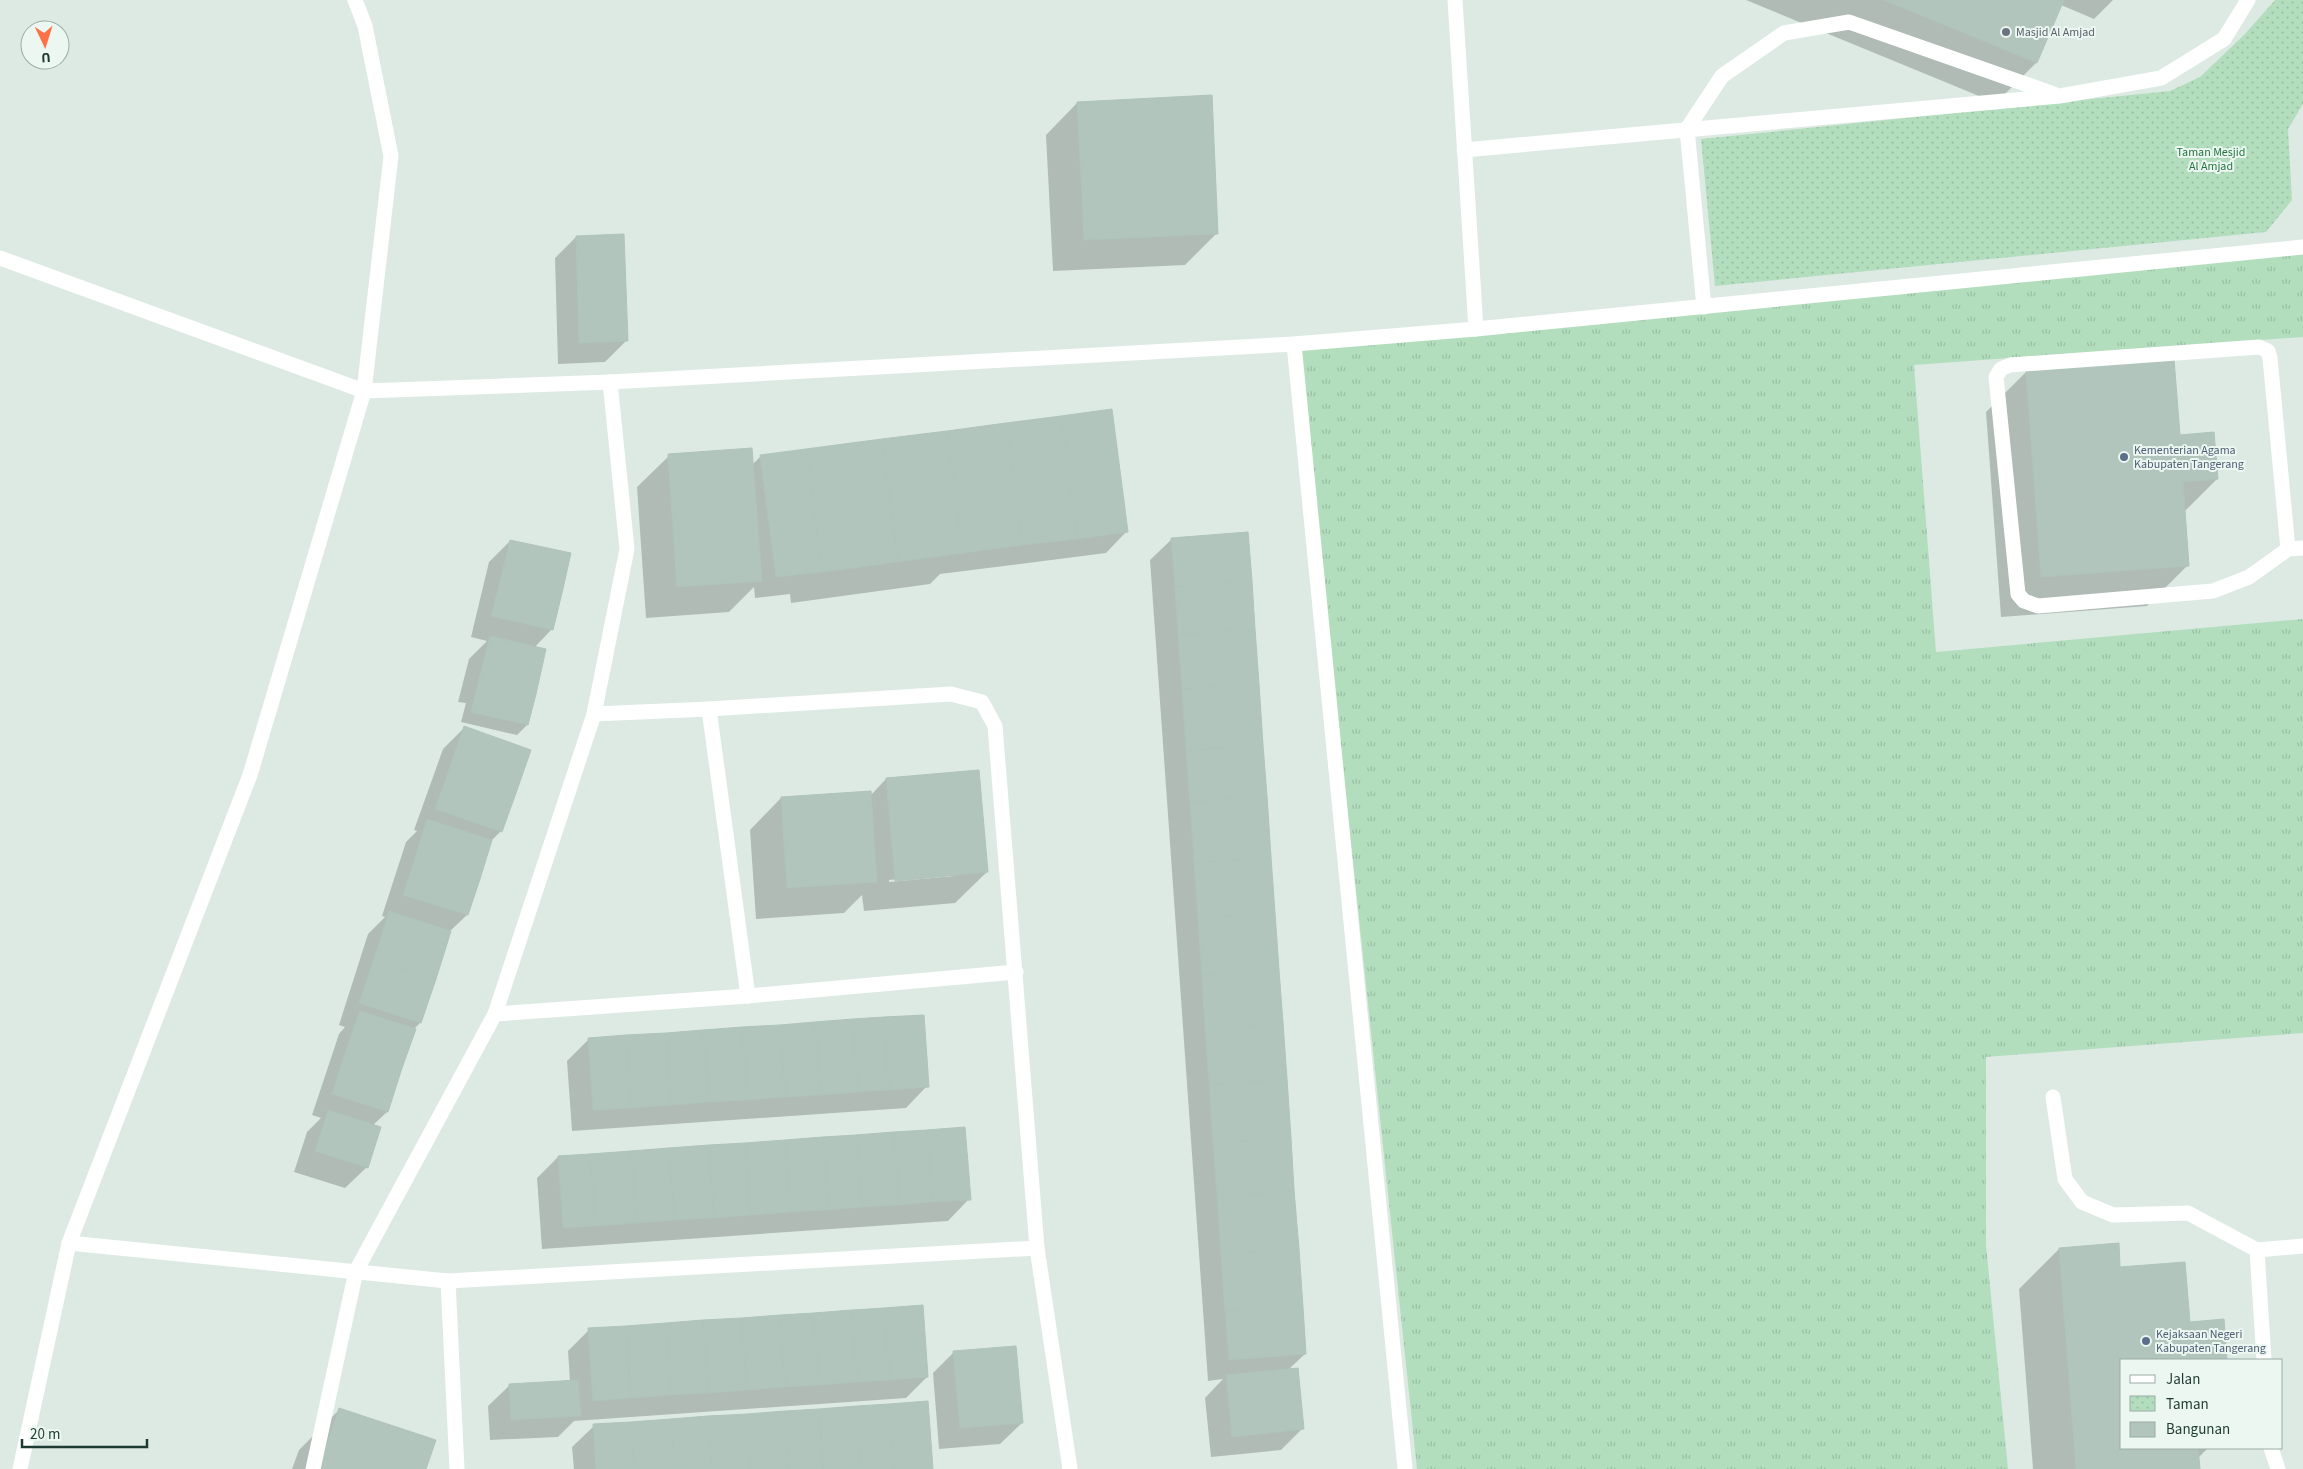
<svg xmlns="http://www.w3.org/2000/svg" width="2303" height="1469" font-family="'Source Sans 3',sans-serif">
<defs>
<pattern id="grass-tufts" width="24" height="20" patternUnits="userSpaceOnUse" patternTransform="scale(1.25)"><rect width="24" height="20" fill="#b3debe"/><path d="M3 7l-1-3M5 7V3M7 7l1-3M15 17l-1-3M17 17v-4M19 17l1-3" fill="none" stroke="#9abfa4"/></pattern>
<pattern id="park-dots" width="8" height="8" patternUnits="userSpaceOnUse" patternTransform="scale(1.25)"><rect width="8" height="8" fill="#b3debe"/><path d="M2 2h.1M6 6h.1" fill="none" stroke="#9abfa4" stroke-width="1.8" stroke-linecap="round"/></pattern>
</defs>
<rect width="100%" height="100%" fill="#ddeae4"/>
<path fill="url(#grass-tufts)" d="M2303 251V337L1914 365 1936 652 2303 619V1033L1986 1057V1245L2008 1469H1417L1299 349Z"/>
<path fill="url(#park-dots)" d="M2275 0H2303V104L2288 129 2292 200 2266 232 1715 286 1701 139 2170 91 2200 77 2245 34Z"/>
<g fill="#0003" fill-rule="evenodd">
<path d="M1746 0H2113L2094 19 2061 5 2036 63 1996 103Z"/>
<path d="M1077 103 1217 233 1185 265 1053 271 1046 135Z"/>
<path d="M576 237 626 341 605 362 558 364 555 258Z"/>
<path d="M2026 372 2179 437 2217 479 2184 512 2188 565 2147 606 2001 617 1986 412Z"/>
<path d="M669 456 752 465 761 456 1127 531 1106 553 940 574 930 584 791 603 790 594 755 598 754 587 729 612 646 618 637 487Z"/>
<path d="M1172 539 1305 1354 1288 1370 1302 1429 1281 1450 1211 1457 1205 1398 1223 1379 1208 1381 1150 560Z"/>
<path d="M510 541 552 629 534 648 527 725 517 735 461 722 466 703 458 702 469 659 487 641 471 637 489 562Z"/>
<path d="M464 728 501 831 490 842 467 915 449 932 420 1023 413 1030 387 1112 373 1125 367 1167 345 1188 294 1172 307 1132 321 1118 312 1115 339 1034 345 1027 339 1025 368 934 385 917 382 916 406 842 417 831 414 830 443 749Z"/>
<path d="M886 779 987 872 955 903 864 911 862 895 844 913 756 919 750 830 781 798 870 796ZM954 874V876L889 882V880Z"/>
<path d="M589 1039 927 1086 906 1108 572 1131 567 1061Z"/>
<path d="M558 1157 969 1199 948 1221 542 1249 537 1178Z"/>
<path d="M2059 1249 2119 1268 2189 1323 2223 1321 2226 1360H2122V1448H2208L2198 1458 2199 1469H2033L2019 1289Z"/>
<path d="M589 1330 927 1377 906 1398 574 1421 558 1437 490 1440 488 1406 510 1385 570 1382 568 1351Z"/>
<path d="M954 1352 1022 1423 1000 1444 939 1449 933 1373Z"/>
<path d="M339 1410 425 1469H292L299 1450Z"/>
<path d="M594 1426 932 1469H574L572 1447Z"/>
</g>
<g fill="#b2c5bd" stroke="#afc4bb">
<path d="M1884 0H2064L2037 63Z"/>
<path d="M1212 95 1218 234 1084 240 1077 102Z"/>
<path d="M624 234 628 341 579 343 576 236Z"/>
<path d="M2174 359 2180 435 2214 432 2218 479 2183 482 2189 566 2041 577 2026 371Z"/>
<path d="M1112 409 1128 532 1077 539 1061 416Z"/>
<path d="M1061 416 1077 539 1022 545 1006 423Z"/>
<path d="M1006 423 1022 545 963 553 947 431Z"/>
<path d="M947 431 963 553 898 562 882 439Z"/>
<path d="M882 439 898 562 822 572 806 449Z"/>
<path d="M752 448 762 581 677 587 668 454Z"/>
<path d="M806 449 822 572 776 577 760 455Z"/>
<path d="M1248 532 1252 581 1175 587 1171 538Z"/>
<path d="M510 540 571 553 562 593 501 578Z"/>
<path d="M501 578 562 593 553 630 491 616Z"/>
<path d="M1252 581 1255 629 1178 634 1175 587Z"/>
<path d="M1255 629 1259 684 1182 689 1178 634Z"/>
<path d="M490 636 546 649 536 694 479 680Z"/>
<path d="M479 680 536 694 528 725 471 712Z"/>
<path d="M1259 684 1263 745 1186 750 1182 689Z"/>
<path d="M464 726 531 750 516 793 449 770Z"/>
<path d="M1263 745 1267 796 1190 802 1186 750Z"/>
<path d="M449 770 516 793 502 832 435 809Z"/>
<path d="M979 770 988 872 895 881 886 778Z"/>
<path d="M871 791 877 882 787 888 781 797Z"/>
<path d="M1267 796 1271 857 1194 863 1190 802Z"/>
<path d="M427 819 492 840 480 879 415 858Z"/>
<path d="M1271 857 1275 913 1198 918 1194 863Z"/>
<path d="M415 858 480 879 468 915 403 895Z"/>
<path d="M389 911 451 931 436 979 374 959Z"/>
<path d="M1275 913 1279 970 1202 976 1198 918Z"/>
<path d="M374 959 436 979 421 1023 359 1003Z"/>
<path d="M1279 970 1283 1023 1205 1028 1202 976Z"/>
<path d="M360 1011 416 1029 402 1068 346 1050Z"/>
<path d="M924 1015 929 1087 889 1090 884 1017Z"/>
<path d="M884 1017 889 1090 858 1092 853 1019Z"/>
<path d="M853 1019 858 1092 820 1095 815 1022Z"/>
<path d="M815 1022 820 1095 785 1097 780 1025Z"/>
<path d="M1283 1023 1287 1079 1209 1084 1205 1028Z"/>
<path d="M780 1025 785 1097 747 1100 742 1027Z"/>
<path d="M742 1027 747 1100 709 1102 703 1030Z"/>
<path d="M703 1030 709 1102 671 1105 666 1033Z"/>
<path d="M666 1033 671 1105 631 1108 626 1035Z"/>
<path d="M626 1035 631 1108 593 1110 588 1038Z"/>
<path d="M346 1050 402 1068 388 1112 332 1094Z"/>
<path d="M1287 1079 1291 1138 1213 1143 1209 1084Z"/>
<path d="M328 1110 381 1127 368 1168 315 1151Z"/>
<path d="M965 1127 971 1200 932 1202 927 1130Z"/>
<path d="M927 1130 932 1202 899 1205 894 1132Z"/>
<path d="M894 1132 899 1205 862 1207 856 1135Z"/>
<path d="M856 1135 862 1207 828 1210 823 1137Z"/>
<path d="M823 1137 828 1210 790 1212 785 1140Z"/>
<path d="M1291 1138 1294 1190 1217 1196 1213 1143Z"/>
<path d="M785 1140 790 1212 750 1215 745 1143Z"/>
<path d="M745 1143 750 1215 714 1218 709 1145Z"/>
<path d="M709 1145 714 1218 674 1220 669 1148Z"/>
<path d="M669 1148 674 1220 636 1223 631 1151Z"/>
<path d="M631 1151 636 1223 595 1226 590 1154Z"/>
<path d="M590 1154 595 1226 563 1228 558 1156Z"/>
<path d="M1294 1190 1299 1249 1221 1254 1217 1196Z"/>
<path d="M2119 1243 2120 1267 2185 1262 2190 1322 2224 1319 2227 1360H2122V1448H2198L2200 1469H2076L2059 1248Z"/>
<path d="M1299 1249 1303 1307 1225 1312 1221 1254Z"/>
<path d="M923 1305 928 1377 890 1380 884 1308Z"/>
<path d="M1303 1307 1306 1354 1229 1360 1225 1312Z"/>
<path d="M884 1308 890 1380 857 1382 852 1310Z"/>
<path d="M852 1310 857 1382 819 1385 814 1313Z"/>
<path d="M814 1313 819 1385 785 1387 780 1315Z"/>
<path d="M780 1315 785 1387 747 1390 742 1318Z"/>
<path d="M742 1318 747 1390 708 1393 703 1320Z"/>
<path d="M703 1320 708 1393 671 1395 666 1323Z"/>
<path d="M666 1323 671 1395 631 1398 626 1326Z"/>
<path d="M626 1326 631 1398 593 1401 588 1328Z"/>
<path d="M1016 1346 1023 1423 960 1428 953 1351Z"/>
<path d="M1298 1368 1304 1429 1232 1437 1226 1375Z"/>
<path d="M578 1380 581 1416 511 1420 509 1384Z"/>
<path d="M928 1401 933 1469H894L889 1404Z"/>
<path d="M889 1404 894 1469H861L857 1406Z"/>
<path d="M857 1406 861 1469H823L819 1409Z"/>
<path d="M339 1408 436 1440 426 1469H319Z"/>
<path d="M819 1409 823 1469H789L785 1411Z"/>
<path d="M785 1411 789 1469H751L747 1414Z"/>
<path d="M747 1414 751 1469H712L708 1416Z"/>
<path d="M708 1416 712 1469H675L671 1419Z"/>
<path d="M671 1419 675 1469H634L631 1422Z"/>
<path d="M631 1422 634 1469H596L593 1424Z"/>
</g>
<g fill="none" stroke-linecap="round" stroke-linejoin="round">
<g stroke="#fff" stroke-width="15">
<path d="M1455 0 1476 329"/>
<path d="M1464 150 2060 96 2161 78 2224 39 2248 0"/>
<path d="M0 258 364 391 610 382 1294 344 1476 329 2303 247"/>
<path d="M1704 307 1687 129 1722 76 1784 33 1849 22 2054 94"/>
<path d="M1294 344 1405 1469"/>
<path d="M2288 549 2270 358 2268 351 2259 347 2010 365 2001 369 1996 377 2018 594 2024 601 2038 606 2213 591 2249 577 2288 549 2303 548"/>
<path d="M709 709 748 996"/>
<path d="M594 714 709 709 951 694 982 702 995 726 1037 1248 1070 1469"/>
<path d="M495 1014 748 996 1016 972"/>
<path d="M2053 1097 2065 1179 2082 1202 2113 1215 2188 1213 2257 1250"/>
<path d="M69 1243 448 1281 1037 1248"/>
<path d="M448 1281 457 1469"/>
<path d="M2264 1360 2257 1250 2303 1246"/>
<path d="M2271 1448 2278 1469"/>
<path d="M20 1469 69 1243 250 775 364 391 391 156 365 26 355 0"/>
<path d="M313 1469 356 1271 495 1014 594 714 627 549 610 382"/>
</g>
</g>
<circle fill="#6b7280" stroke="#edf7f2" stroke-width="2" cx="2006" cy="32" r="5"/>
<g fill="#5c6f8a" stroke="#edf7f2" stroke-width="2">
<circle cx="2124" cy="457" r="5"/>
<circle cx="2146" cy="1341" r="5"/>
</g>
<g text-anchor="middle" stroke-width="4" stroke-linejoin="round" paint-order="stroke">
<g font-size="12" fill="#5b616d" stroke="#edf7f2" text-anchor="start">
<text x="2016" y="36">Masjid Al Amjad</text>
</g>
<g font-size="12" fill="#247542" stroke="#edf7f2">
<text x="2211" y="156">Taman Mesjid<tspan x="2211" dy="14">Al Amjad</tspan></text>
</g>
<g font-size="12" fill="#4e5e75" stroke="#edf7f2" text-anchor="start">
<text x="2134" y="454">Kementerian Agama<tspan x="2134" dy="14">Kabupaten Tangerang</tspan></text>
<text x="2156" y="1338">Kejaksaan Negeri<tspan x="2156" dy="14">Kabupaten Tangerang</tspan></text>
</g>
</g>
<rect x="2120" y="1359" width="162" height="90" fill="#edf7f2" stroke="#9aaca5"/>
<rect x="2130" y="1375" width="25" height="8" fill="#ffffff" stroke="#9aaca5"/>
<text x="2166" y="1384" font-size="15" fill="#1d3b32">Jalan</text>
<rect x="2130" y="1396" width="25" height="15" fill="url(#park-dots)" stroke="#9aaca5"/>
<text x="2166" y="1409" font-size="15" fill="#1d3b32">Taman</text>
<rect x="2130" y="1422" width="25" height="15" fill="#b2c5bd" stroke="#9aaca5"/>
<text x="2166" y="1434" font-size="15" fill="#1d3b32">Bangunan</text>
<g transform="translate(45 45) rotate(176)"><circle r="24" fill="#edf7f2" stroke="#9aaca5"/>
<path d="M0-4L9 19L0 12L-9 19Z" fill="#fe7047"/>
<text y="-8" font-size="14" font-weight="bold" text-anchor="middle" fill="#1d3b32">U</text>
</g>
<path d="M22 1439v8h125v-8" fill="none" stroke="#1d3b32" stroke-width="2.5"/>
<text x="30" y="1439" font-size="15" fill="#1d3b32" stroke="#edf7f2" stroke-width="4" paint-order="stroke">20 m</text>
</svg>
